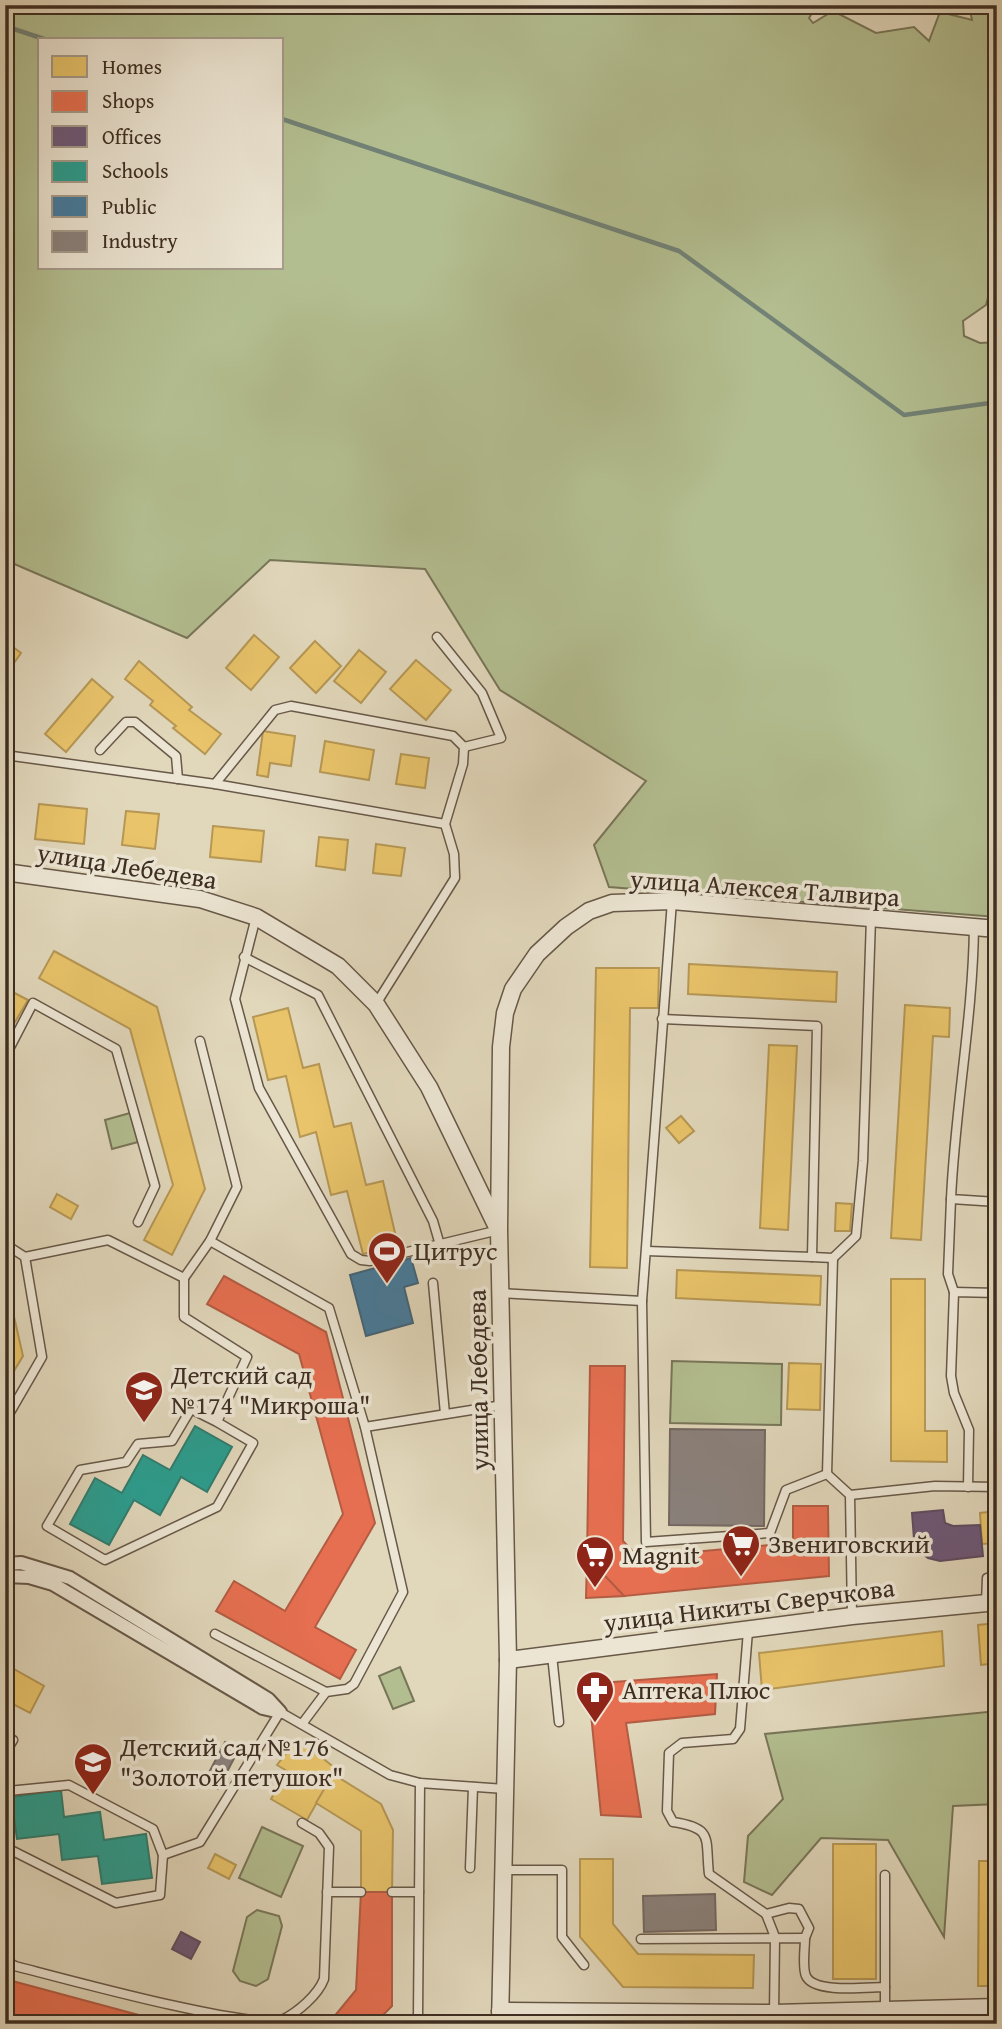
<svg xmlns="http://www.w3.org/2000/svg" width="1002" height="2029" font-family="'Gentium Book Plus',serif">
<rect width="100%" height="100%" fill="#e1d7bb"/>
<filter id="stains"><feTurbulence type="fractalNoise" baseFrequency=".00286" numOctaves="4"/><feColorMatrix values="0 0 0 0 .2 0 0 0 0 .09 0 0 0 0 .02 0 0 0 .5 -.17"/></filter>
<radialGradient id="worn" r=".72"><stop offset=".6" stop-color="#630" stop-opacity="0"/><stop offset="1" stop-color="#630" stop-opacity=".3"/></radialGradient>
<g fill="#b3be90" stroke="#787659" stroke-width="2" fill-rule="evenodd">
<path d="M5 5H817L809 18 813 23 833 11 876 33 914 27 929 41 940 12 972 20 969 5H997V265L986 305 963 321 964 336 980 343 997 342V917L609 887 594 845 646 781 500 690 425 569 270 560 187 638 5 560ZM282 40V268H40V40Z"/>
<path d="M130 1113 138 1142 112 1149 105 1120Z"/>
<path d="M672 1361 782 1364 781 1425 670 1423Z"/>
<path d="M400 1667 414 1701 393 1709 379 1676Z"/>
<path d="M997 1711V1804L953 1806 944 1937 888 1840 821 1838 772 1895 744 1882 748 1836 783 1799 765 1734Z"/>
<path d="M262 1827 303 1846 281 1897 239 1878Z"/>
<path d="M257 1910 279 1916 282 1926 268 1979 256 1986 240 1981 233 1971 247 1917Z"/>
</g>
<g fill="#e9c46a" stroke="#b69754" stroke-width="2">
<path d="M254 635 279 657 251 690 226 668Z"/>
<path d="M5 641 21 653 5 676Z"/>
<path d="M315 641 341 666 316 693 290 668Z"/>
<path d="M359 650 386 672 361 703 334 681Z"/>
<path d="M416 660 451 690 426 720 390 689Z"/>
<path d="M139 661 192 707 189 710 221 734 205 754 173 728 176 726 150 705 153 701 125 679Z"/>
<path d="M92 679 113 697 66 752 45 734Z"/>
<path d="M263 731 295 736 291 766 270 763 268 777 257 775Z"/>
<path d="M325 741 374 750 369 780 320 772Z"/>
<path d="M401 754 429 758 425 788 396 784Z"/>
<path d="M39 804 87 809 84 844 35 839Z"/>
<path d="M126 811 159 814 155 849 122 845Z"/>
<path d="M213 826 264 831 261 862 210 857Z"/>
<path d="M319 837 348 840 345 870 316 866Z"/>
<path d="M376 844 405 848 401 876 373 873Z"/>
<path d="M54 951 157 1007 205 1189 172 1255 144 1240 173 1185 130 1029 39 978Z"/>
<path d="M689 964 837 972 836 1002 688 994Z"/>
<path d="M596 968H659L658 1008H630L627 1268 590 1267Z"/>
<path d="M5 988 28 1000 5 1039Z"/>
<path d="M905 1005 950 1008 949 1037 933 1036 921 1240 891 1238Z"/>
<path d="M288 1008 303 1068 319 1064 334 1127 351 1123 366 1185 383 1181 398 1246 363 1254 347 1191 331 1195 316 1132 300 1137 286 1076 268 1080 253 1017Z"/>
<path d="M769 1045 797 1046 788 1230 760 1228Z"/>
<path d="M681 1116 694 1131 679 1143 666 1128Z"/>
<path d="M57 1194 78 1206 71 1219 50 1207Z"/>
<path d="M836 1203 852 1204 850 1231H835Z"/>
<path d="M991 1229H997V1270L989 1269Z"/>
<path d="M677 1270 821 1276 820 1305 676 1298Z"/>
<path d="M5 1277 23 1356 5 1386Z"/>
<path d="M891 1279H925V1431H947V1462L891 1461Z"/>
<path d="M789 1363 821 1364 820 1410 787 1409Z"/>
<path d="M997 1511V1543L982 1544 980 1513Z"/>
<path d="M997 1623V1663L981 1665 978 1625Z"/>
<path d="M942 1631 944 1666 762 1690 759 1653Z"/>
<path d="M5 1664 44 1686 30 1713 5 1700Z"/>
<path d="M308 1740 309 1747 336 1769 307 1820 271 1799 287 1771 277 1765 287 1752 286 1743Z"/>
<path d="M333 1774 381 1804 393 1830 392 1892H361V1831L316 1803Z"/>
<rect x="833" y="1844" width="43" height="135"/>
<path d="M215 1854 236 1865 229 1879 208 1868Z"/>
<path d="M580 1859H613V1924L638 1954 754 1955 753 1988 623 1987 580 1937Z"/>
<path d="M979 1861H997V1986H978Z"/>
</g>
<g fill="#e76f51" stroke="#b45c43" stroke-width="2">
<path d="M224 1276 326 1332 375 1523 315 1627 356 1650 340 1679 216 1611 234 1581 285 1611 343 1514 299 1354 207 1304Z"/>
<path d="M590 1366H625L623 1541 638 1557 793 1543V1506H828L829 1576 624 1596 587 1557Z"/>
<path d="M587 1557 624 1596 586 1598Z"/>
<path d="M717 1674 715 1714 626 1723 641 1817 601 1815 588 1684Z"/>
<path d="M361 1892H392V2006L374 2024H328L356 1990Z"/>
<path d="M5 1979 161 2021 171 2024H5Z"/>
</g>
<g fill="#6d597a" stroke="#5f4c60" stroke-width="2">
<path d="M943 1510 945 1523 953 1526 980 1525 983 1556 940 1561 928 1558 918 1550 914 1539 912 1513Z"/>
<path d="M181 1932 200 1942 191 1959 172 1949Z"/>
</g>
<g fill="#2a9d8f" stroke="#307c6e" stroke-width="2">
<path d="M195 1426 232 1447 207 1492 181 1477 160 1515 134 1500 109 1545 70 1524 95 1478 122 1493 143 1455 170 1470Z"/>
<path d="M61 1790 64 1817 100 1812 104 1840 146 1834 152 1878 102 1884 98 1856 62 1860 59 1834 17 1839 11 1797Z"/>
</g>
<path fill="#457b9d" stroke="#436478" stroke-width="2" d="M411 1258 418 1283 404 1287 413 1323 366 1336 350 1275Z"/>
<g fill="#8a817c" stroke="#736861" stroke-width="2">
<path d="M670 1429 765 1430 764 1526 669 1525Z"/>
<path d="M225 1742 239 1749 218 1789 204 1782Z"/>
<path d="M715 1894 716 1930 644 1932 643 1896Z"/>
</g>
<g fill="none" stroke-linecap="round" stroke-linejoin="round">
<g stroke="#728276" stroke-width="4.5">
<path d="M5 26 47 40"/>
<path d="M282 119 679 251 904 415 997 402"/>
</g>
<defs>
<g id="service">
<path d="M437 637 482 693 501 738 464 747"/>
<path d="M100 750 126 722H135L176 756 178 779"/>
<path d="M5 755 215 784 445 824"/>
<path d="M215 784 275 710 291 706 453 736 464 747 463 764 445 824 454 854 455 878 376 1004"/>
<path d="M672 901 642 1301 646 1542 770 1533 786 1490 827 1474 850 1495 852 1616"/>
<path d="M256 917 235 999 259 1088 351 1254 361 1260 370 1261 499 1230"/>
<path d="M974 926C973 1018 955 1108 951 1199L997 1202"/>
<path d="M244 957 318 995 433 1221 440 1245"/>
<path d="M5 1057 33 1003 116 1049 155 1186 138 1222"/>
<path d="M951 1199 948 1274 954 1292"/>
<path d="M210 1241 329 1308 365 1427 503 1405"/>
<path d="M5 1244 25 1257 42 1357 5 1421"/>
<path d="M647 1251 812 1257 817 1026 662 1019"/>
<path d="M25 1257 108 1240 184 1278 210 1241 237 1187 200 1041"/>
<path d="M812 1257 833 1258 856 1236 863 1161 871 918"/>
<path d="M184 1278V1317L247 1357 217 1422 191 1409 172 1441 138 1444 126 1462 80 1470 47 1526 105 1560 217 1507 253 1443 217 1422"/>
<path d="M433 1283 445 1414"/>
<path d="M500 1293 642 1301"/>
<path d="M827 1474 833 1258"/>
<path d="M968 1487 969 1430 954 1393 951 1376 954 1292 997 1293"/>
<path d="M850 1495 935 1486 997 1487"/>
<path d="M986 1603 987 1578 997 1575"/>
<path d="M748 1631 740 1729 733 1739 682 1743 669 1753 667 1811 673 1822C714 1828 705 1838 709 1874L766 1914 775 1937 774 2013"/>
<path d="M215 1634 326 1692"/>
<path d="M552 1655 559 1722"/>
<path d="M302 1724 326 1692 347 1689 354 1684 403 1592 365 1427"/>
<path d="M5 1736 13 1740 5 1753"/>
<path d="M5 1795 8 1791 69 1785 153 1829 163 1855 160 1895 116 1903 5 1847"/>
<path d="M163 1855 200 1842 280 1712 390 1775 420 1783 505 1789"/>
<path d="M470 1868 473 1787"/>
<path d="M504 1870H562V1937L584 1965"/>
<path d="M885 1875V1987"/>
<path d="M327 1892H361"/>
<path d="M392 1892H419"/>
<path d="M766 1914 789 1908 799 1909 809 1928 805 1938"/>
<path d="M641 1939 805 1938C805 1949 802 1967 806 1976 814 1994 868 1987 885 1987V2010"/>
<path d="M5 1960 15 1966C62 1978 247 2029 282 2020 298 2012 318 1995 324 1979L329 1847 319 1833 302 1823"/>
<path d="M836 2012V2024"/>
<path d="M410 2024 418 2016 420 1783"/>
</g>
<path id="pedestrian" d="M5 1564 21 1563 70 1578 268 1699 280 1712 263 1708 53 1584 29 1577 5 1576"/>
<g id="minor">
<path d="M5 872 200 899 256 917 338 966 376 1004 429 1087 497 1227"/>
<path d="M508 1660 852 1616 997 1602"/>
<path d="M500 2011 774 2013 997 2007"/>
<path d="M500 2024 508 1660 499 1230 501 1047 505 1013 513 989 537 954 566 927 589 911 612 903 672 901 997 929"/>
</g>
</defs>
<use href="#service" stroke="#675848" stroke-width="11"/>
<use href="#pedestrian" stroke="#675848" stroke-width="16"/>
<use href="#minor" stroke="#675848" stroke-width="19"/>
<use href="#service" stroke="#ece5d3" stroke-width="8"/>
<use href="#pedestrian" stroke="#ece5d3" stroke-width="12"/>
<use href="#minor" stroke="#ece5d3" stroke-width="16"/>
</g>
<defs>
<symbol id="stadium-pin" viewBox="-11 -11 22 30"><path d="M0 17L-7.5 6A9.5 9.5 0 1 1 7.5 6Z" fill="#8f2418" stroke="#ece5d3"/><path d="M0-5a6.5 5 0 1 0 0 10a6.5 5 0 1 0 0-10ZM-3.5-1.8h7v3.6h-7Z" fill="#fff"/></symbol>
<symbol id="school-pin" viewBox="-11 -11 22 30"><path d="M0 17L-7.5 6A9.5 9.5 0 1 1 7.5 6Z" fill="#8f2418" stroke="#ece5d3"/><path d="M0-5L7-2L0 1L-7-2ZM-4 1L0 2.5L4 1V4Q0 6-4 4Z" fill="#fff"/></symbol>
<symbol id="supermarket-pin" viewBox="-11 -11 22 30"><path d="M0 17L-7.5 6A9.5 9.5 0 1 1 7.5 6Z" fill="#8f2418" stroke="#ece5d3"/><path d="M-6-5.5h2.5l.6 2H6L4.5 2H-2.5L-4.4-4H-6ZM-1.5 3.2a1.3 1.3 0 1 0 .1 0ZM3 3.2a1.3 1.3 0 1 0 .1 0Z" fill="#fff"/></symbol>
<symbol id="pharmacy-pin" viewBox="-11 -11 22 30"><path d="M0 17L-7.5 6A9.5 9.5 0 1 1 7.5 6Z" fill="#8f2418" stroke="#ece5d3"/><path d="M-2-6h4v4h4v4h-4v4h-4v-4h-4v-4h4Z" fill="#fff"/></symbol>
</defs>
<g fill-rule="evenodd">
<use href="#stadium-pin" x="365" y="1229" width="44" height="60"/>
<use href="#school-pin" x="122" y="1368" width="44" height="60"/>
<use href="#supermarket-pin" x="719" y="1522" width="44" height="60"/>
<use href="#supermarket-pin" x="573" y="1533" width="44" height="60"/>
<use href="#pharmacy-pin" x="573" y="1668" width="44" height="60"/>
<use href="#school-pin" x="71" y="1740" width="44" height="60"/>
</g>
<g text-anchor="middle" stroke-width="7" stroke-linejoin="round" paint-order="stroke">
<g font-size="26" fill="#3e2e22" stroke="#ece5d3">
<text transform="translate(127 866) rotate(9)" y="9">улица Лебедева</text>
<text transform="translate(765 888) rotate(4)" y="9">улица Алексея Талвира</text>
<text transform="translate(478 1380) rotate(-91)" y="9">улица Лебедева</text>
<text transform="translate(749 1605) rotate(-7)" y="9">улица Никиты Сверчкова</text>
</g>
<g font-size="26" fill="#3e2e22" stroke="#ece5d3" text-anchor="start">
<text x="414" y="1260">Цитрус</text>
<text x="171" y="1384">Детский сад<tspan x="171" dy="30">№174 "Микроша"</tspan></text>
<text x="768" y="1553">Звениговский</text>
<text x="622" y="1564">Magnit</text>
<text x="622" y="1699">Аптека Плюс</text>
<text x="120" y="1756">Детский сад №176<tspan x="120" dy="30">"Золотой петушок"</tspan></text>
</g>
</g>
<rect width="1002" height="2029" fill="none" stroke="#e1d7bb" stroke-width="28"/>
<rect x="7" y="7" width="988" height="2015" fill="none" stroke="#3e2e22" stroke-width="3.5"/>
<rect x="14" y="14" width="974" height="2001" fill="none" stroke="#3e2e22" stroke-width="2"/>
<rect x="38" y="38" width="245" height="231" fill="#ece5d3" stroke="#a69c8c" stroke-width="2"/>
<rect x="52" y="56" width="35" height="21" fill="#e9c46a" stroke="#a69c8c" stroke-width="2"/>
<text x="102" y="74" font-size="21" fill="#3e2e22">Homes</text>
<rect x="52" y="91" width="35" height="21" fill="#e76f51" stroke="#a69c8c" stroke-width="2"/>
<text x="102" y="108" font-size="21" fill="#3e2e22">Shops</text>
<rect x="52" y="126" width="35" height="21" fill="#6d597a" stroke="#a69c8c" stroke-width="2"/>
<text x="102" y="144" font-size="21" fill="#3e2e22">Offices</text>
<rect x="52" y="161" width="35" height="21" fill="#2a9d8f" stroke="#a69c8c" stroke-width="2"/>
<text x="102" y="178" font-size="21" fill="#3e2e22">Schools</text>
<rect x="52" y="196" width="35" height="21" fill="#457b9d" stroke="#a69c8c" stroke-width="2"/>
<text x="102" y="214" font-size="21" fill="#3e2e22">Public</text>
<rect x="52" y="231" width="35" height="21" fill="#8a817c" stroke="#a69c8c" stroke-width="2"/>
<text x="102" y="248" font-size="21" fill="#3e2e22">Industry</text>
<rect width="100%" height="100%" filter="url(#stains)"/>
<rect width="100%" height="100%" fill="url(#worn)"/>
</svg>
